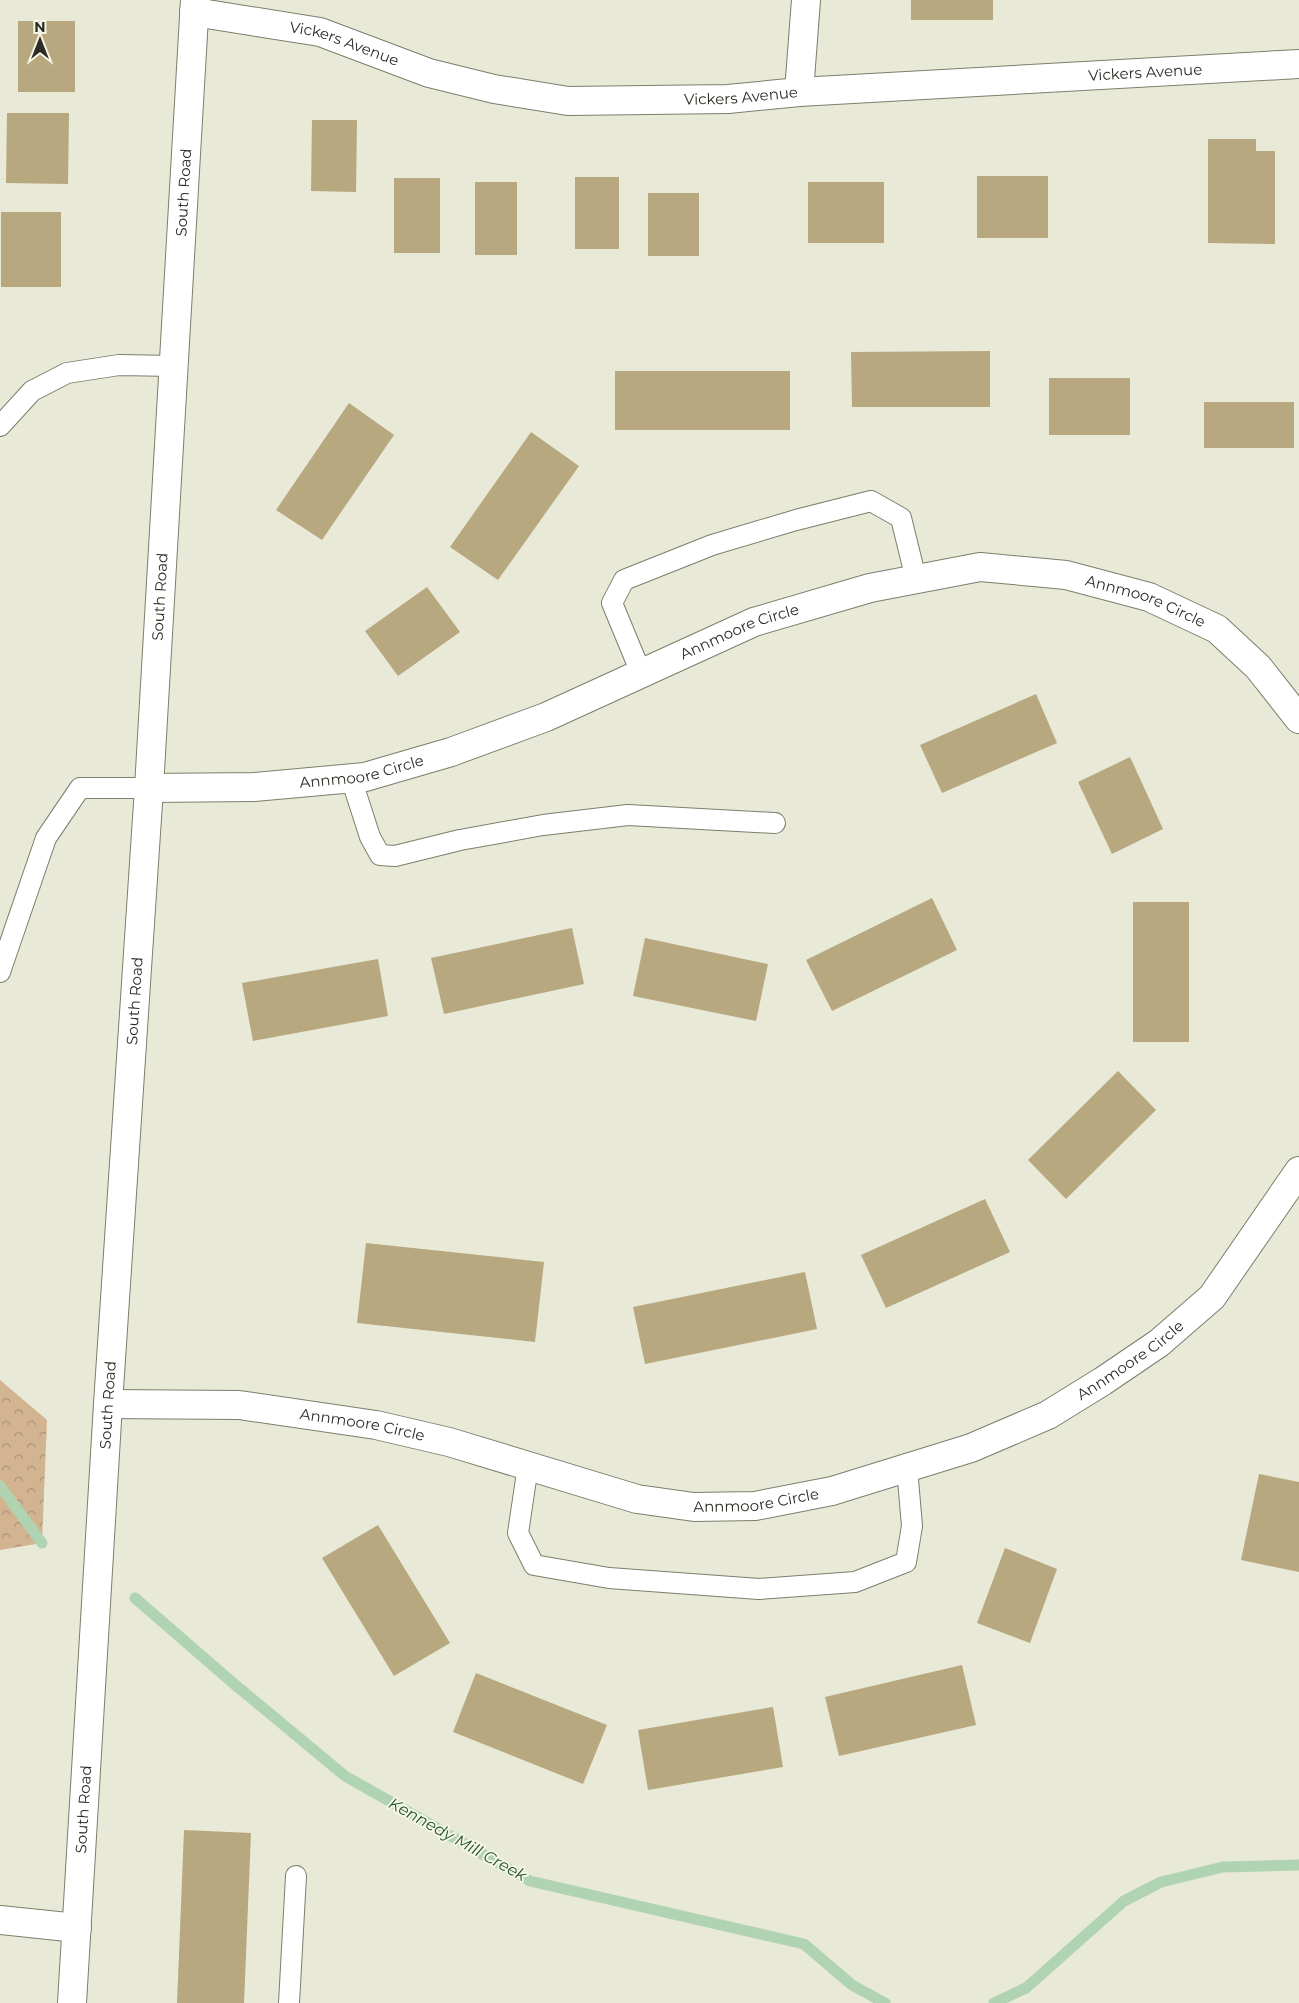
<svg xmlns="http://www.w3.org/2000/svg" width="1299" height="2003" font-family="Montserrat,sans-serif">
<defs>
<pattern id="forest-crowns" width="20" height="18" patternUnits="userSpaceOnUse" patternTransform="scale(1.25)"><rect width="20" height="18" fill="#d3b491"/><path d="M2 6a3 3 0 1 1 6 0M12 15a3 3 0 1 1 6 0" fill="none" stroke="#ab9376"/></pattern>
</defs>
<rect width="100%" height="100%" fill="#e8e9d7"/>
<path fill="url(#forest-crowns)" d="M0 1380 47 1420 42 1543 0 1550Z"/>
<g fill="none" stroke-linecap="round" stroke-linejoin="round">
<g stroke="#b0d3b2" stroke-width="11">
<path d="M0 1486 42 1543"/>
<path d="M135 1598 233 1683 345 1776 530 1881 804 1944 852 1985 885 2003"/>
<path d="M994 2003 1026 1988 1124 1901 1161 1882 1223 1867 1299 1865"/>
</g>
</g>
<g fill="#b8a87f">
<rect x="911" y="0" width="82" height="20"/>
<rect x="18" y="21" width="57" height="71"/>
<path d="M7 113H69L68 184 6 183Z"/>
<path d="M312 120H357L356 192 311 191Z"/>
<path d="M1208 139H1256V151H1275V244L1208 243Z"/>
<rect x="977" y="176" width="71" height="62"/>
<rect x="575" y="177" width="44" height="72"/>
<rect x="394" y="178" width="46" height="75"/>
<rect x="475" y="182" width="42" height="73"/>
<rect x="808" y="182" width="76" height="61"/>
<rect x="648" y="193" width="51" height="63"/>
<rect x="1" y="212" width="60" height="75"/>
<path d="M990 351V407H852L851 352Z"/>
<rect x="615" y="371" width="175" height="59"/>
<rect x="1049" y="378" width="81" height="57"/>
<rect x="1204" y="402" width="90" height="46"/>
<path d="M349 403 394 435 322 540 276 510Z"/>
<path d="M531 432 579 466 498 580 450 547Z"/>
<path d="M427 587 460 632 398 676 365 631Z"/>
<path d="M1036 694 1057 743 942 793 920 745Z"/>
<path d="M1130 757 1163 829 1112 854 1078 782Z"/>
<path d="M932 898 957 950 832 1011 806 960Z"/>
<rect x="1133" y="902" width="56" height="140"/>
<path d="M572 928 584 984 444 1014 431 958Z"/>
<path d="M645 938 768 964 756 1021 633 996Z"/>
<path d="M378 959 388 1016 253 1041 242 983Z"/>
<path d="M1118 1071 1156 1110 1066 1199 1028 1160Z"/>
<path d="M985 1199 1010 1252 886 1308 861 1255Z"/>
<path d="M366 1243 544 1262 535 1342 357 1323Z"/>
<path d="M805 1272 817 1329 645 1364 633 1307Z"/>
<path d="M1259 1474 1299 1482V1572L1241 1560Z"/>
<path d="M378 1525 450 1643 394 1676 322 1558Z"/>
<path d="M1005 1548 1057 1569 1030 1643 977 1623Z"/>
<path d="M962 1665 976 1725 839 1756 825 1697Z"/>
<path d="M476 1673 607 1725 583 1784 453 1732Z"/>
<path d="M773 1707 783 1767 648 1790 638 1730Z"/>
<path d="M184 1830 251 1833 244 2003H177Z"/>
</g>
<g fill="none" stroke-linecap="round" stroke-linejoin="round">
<defs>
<g id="lane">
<path d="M0 426 32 391 67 373 119 365 173 366"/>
<path d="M641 673 612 603 624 580 712 545 796 520 871 501 901 518 916 579"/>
<path d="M351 778 370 837 380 855 395 856 460 840 543 825 628 815 775 823"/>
<path d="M0 972 46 838 80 788H149"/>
<path d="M528 1466 518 1533 534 1565 609 1578 759 1589 855 1582 906 1562 912 1526 907 1468"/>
<path d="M289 2003 296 1876"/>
</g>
<g id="street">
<path id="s1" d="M194 12 320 32 429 73 494 89 568 101 728 99 799 92 1299 64"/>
<path d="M799 92 806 0"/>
<path id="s2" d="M149 788 254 787 365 777 451 752 546 717 754 622 870 588 980 567 1066 575 1149 597 1217 629 1258 667 1299 719"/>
<path id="s3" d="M108 1404 239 1405 376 1425 449 1442 637 1499 694 1507 755 1506 832 1491 971 1448 1048 1415 1103 1381 1159 1343 1212 1297 1299 1171"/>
<path d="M0 1920 77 1928"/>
</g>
<g id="secondary">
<path id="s4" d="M72 2003 108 1404 149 788 195 0"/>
</g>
</defs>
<use href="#lane" stroke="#7d7e6d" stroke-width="22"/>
<use href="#street" stroke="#7d7e6d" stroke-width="30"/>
<use href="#secondary" stroke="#7d7e6d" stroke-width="30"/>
<use href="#lane" stroke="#fff" stroke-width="20"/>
<use href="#street" stroke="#fff" stroke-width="28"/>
<use href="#secondary" stroke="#fff" stroke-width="28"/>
</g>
<g text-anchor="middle" stroke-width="4" stroke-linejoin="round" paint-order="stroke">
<g font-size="15" fill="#2b2c25" stroke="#f6f6e4">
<text dy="5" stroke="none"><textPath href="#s1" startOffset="154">Vickers Avenue</textPath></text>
<text dy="5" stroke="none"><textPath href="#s1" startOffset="964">Vickers Avenue</textPath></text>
<text dy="5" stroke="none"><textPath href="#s1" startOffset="559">Vickers Avenue</textPath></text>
<text dy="5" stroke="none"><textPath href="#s4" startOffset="1814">South Road</textPath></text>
<text dy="5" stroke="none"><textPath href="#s4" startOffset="1409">South Road</textPath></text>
<text dy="5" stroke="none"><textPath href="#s2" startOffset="1039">Annmoore Circle</textPath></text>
<text dy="5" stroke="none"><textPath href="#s2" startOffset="619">Annmoore Circle</textPath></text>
<text dy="5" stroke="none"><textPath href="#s2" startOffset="214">Annmoore Circle</textPath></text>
<text dy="5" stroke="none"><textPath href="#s4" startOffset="1004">South Road</textPath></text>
<text dy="5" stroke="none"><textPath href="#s3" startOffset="1066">Annmoore Circle</textPath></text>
<text dy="5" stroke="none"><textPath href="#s4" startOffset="599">South Road</textPath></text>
<text dy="5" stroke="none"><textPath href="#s3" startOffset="256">Annmoore Circle</textPath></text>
<text dy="5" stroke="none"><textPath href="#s3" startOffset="661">Annmoore Circle</textPath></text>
<text dy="5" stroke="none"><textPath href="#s4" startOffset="194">South Road</textPath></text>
</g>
<g font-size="16" font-style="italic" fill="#22552a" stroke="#f6f6e4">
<text transform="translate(458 1839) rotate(29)" y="6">Kennedy Mill Creek</text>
</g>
</g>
<g transform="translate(40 40)" stroke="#f6f6e4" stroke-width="4" paint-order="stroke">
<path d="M0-4L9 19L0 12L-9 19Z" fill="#2b2c25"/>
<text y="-8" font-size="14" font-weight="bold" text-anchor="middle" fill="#2b2c25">N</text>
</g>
</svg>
